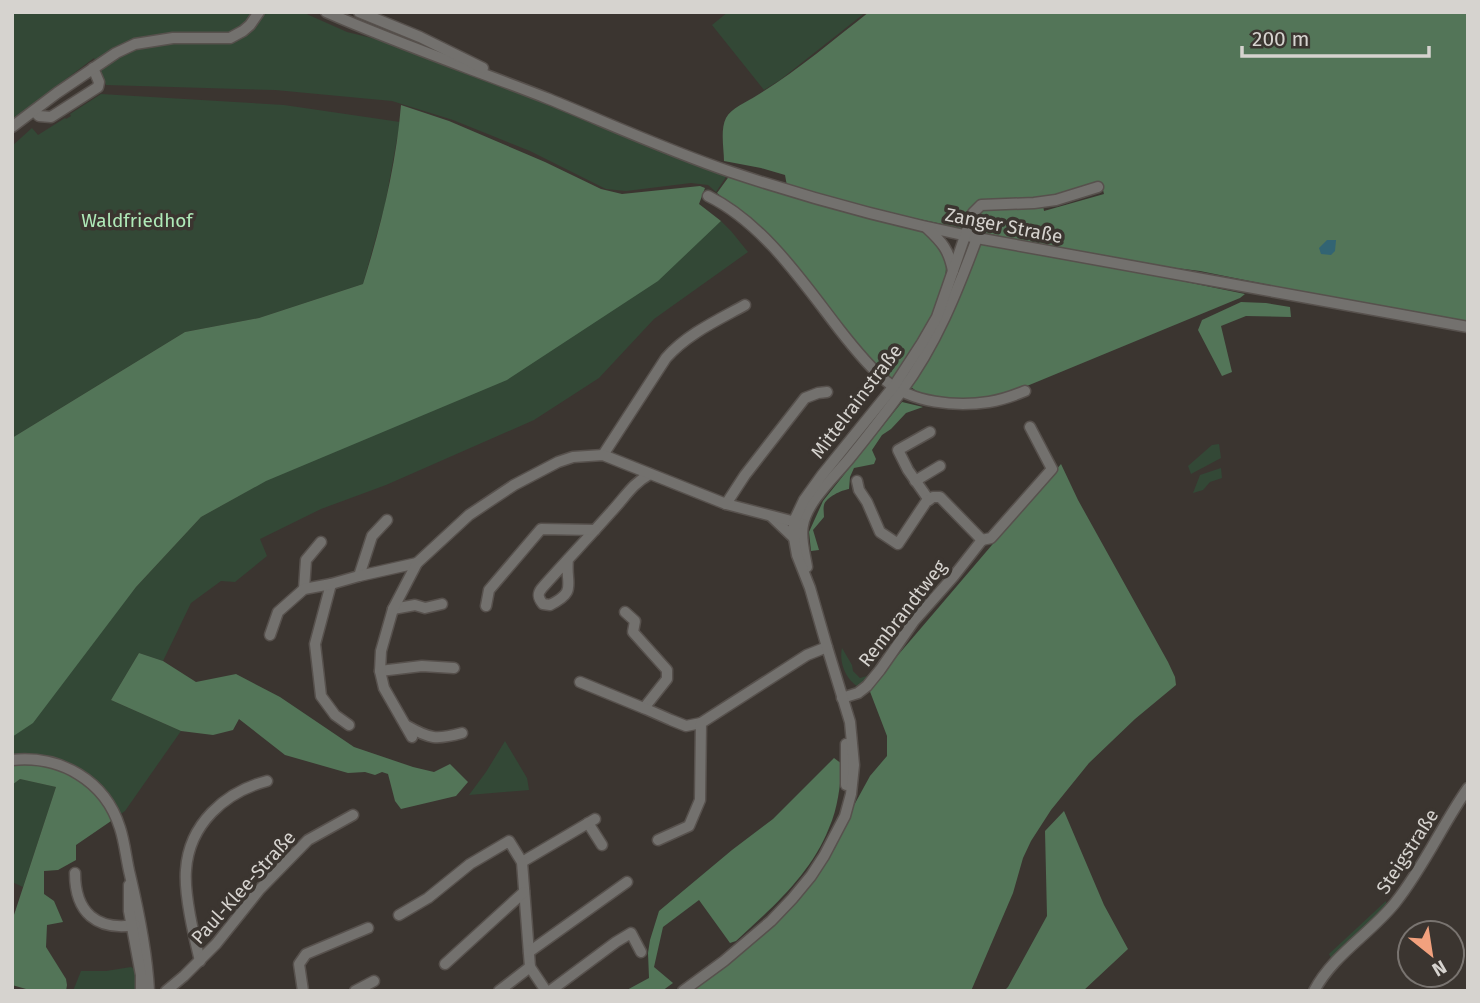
<svg xmlns="http://www.w3.org/2000/svg" width="1480" height="1003" font-family="'Fira Sans',sans-serif">
<rect width="100%" height="100%" fill="#3b3530"/>
<g fill="#334836">
<path d="M12 12H302L347 32 392 43 728 174 716 192 708 185 691 183 626 191 606 189 530 151 453 120 392 101 275 90 106 85 94 58 12 120Z"/>
<path d="M728 12H866L780 80 764 90 712 25Z"/>
<path d="M101 94 284 105 400 122 385 205 363 284 259 318 185 332 12 438V146L32 128 38 135 65 118 66 119 71 116 70 114Z"/>
<path d="M721 221 731 231 748 252 654 319 599 378 534 420 386 485 321 509 260 539 267 556 235 582 221 581 191 603 163 661 139 653 111 700 181 731 125 811 119 815 77 768 58 760 42 756 12 757V736L136 587 201 517 712 228Z"/>
<path d="M1219 444 1221 458 1191 474 1188 466 1212 445Z"/>
<path d="M1221 468 1222 478 1210 482 1203 490 1193 493 1200 475Z"/>
<path d="M842 648 852 665 853 671 860 678 867 676 865 681 857 686C845 678 839 661 842 648Z"/>
<path d="M505 741 527 778 529 790 469 795 486 772Z"/>
<path d="M20 779 56 787 23 887 12 882V785Z"/>
<path d="M1386 901 1387 907 1332 960 1329 954Z"/>
<path d="M131 967 137 971 138 991H73L81 971H106Z"/>
</g>
<g fill="#537558" fill-rule="evenodd">
<path d="M869 12H1468V321L1402 312 1200 271 1112 260 895 214 787 186 785 175 761 168 724 161C724 149 720 130 726 118 731 108 747 102 756 96 796 72 832 41 869 12ZM1101 182 1104 194 1044 211 1042 200Z"/>
<path d="M401 105 449 121 545 162 601 189 622 194 700 186 705 188 699 204 721 221 658 281 507 380 266 481 201 517 136 587 33 723 12 737V438L185 332 259 318 363 284C381 226 396 166 401 105Z"/>
<path d="M730 175 922 230C980 260 917 341 896 377L890 378 881 375 744 215 717 193Z"/>
<path d="M981 244 1123 269 1245 294 1240 298 998 398 962 401 923 396 911 387 944 325Z"/>
<path d="M1241 302 1266 303 1290 307 1291 317 1246 316 1221 326 1232 372 1222 376 1198 330 1202 320Z"/>
<path d="M902 402 923 407 906 413 891 429 882 435 872 450 876 459 874 464 854 468 850 477 849 489C842 490 826 497 824 505 823 509 824 513 824 517L813 530 819 550 811 551 809 532 823 501Z"/>
<path d="M1061 464 1078 500 1168 662 1175 677 1176 685 1135 719 1089 763 1051 810 1031 841 1023 858 1013 893 971 991H690L721 970 748 946 814 878 835 848 847 818 870 776 887 756V736L869 689Z"/>
<path d="M139 653 163 661 196 682 236 674 280 697 354 747 413 767 434 772 450 764 468 782 456 796 401 809 395 801 388 774 382 772 375 775 365 772 348 773 285 755 239 719 233 730 213 735 181 731 111 700Z"/>
<path d="M834 758 842 764C840 786 838 808 829 828 811 874 772 908 736 941L730 943 699 900 663 927 654 967 673 983 662 991H625L649 978 648 953 650 940 659 911 732 850 773 819Z"/>
<path d="M37 763 73 774 100 797 114 819 76 845V860L58 870 44 871V894L54 901 63 922 47 925 46 947 66 979 67 985 66 991H33L12 985V921L56 787 20 779 12 785V764Z"/>
<path d="M1064 811 1104 905 1128 949 1083 991H1004L1008 987 1047 916 1045 831Z"/>
</g>
<path fill="#326473" d="M1327 240H1336L1335 251 1331 255 1321 254 1319 248Z"/>
<g fill="none" stroke-linecap="round" stroke-linejoin="round">
<defs>
<g id="minor">
<path d="M326 12C399 44 475 70 549 99 610 124 669 151 731 172 812 199 894 221 977 238L1468 327"/>
<path d="M359 12 420 37 483 68"/>
<path d="M34 111 39 116 51 117 98 87 99 82 93 68"/>
<path d="M12 127 57 93 116 53 135 44 173 38H230L243 31 250 25 259 12"/>
<path d="M708 196C763 223 802 281 839 329 853 347 868 366 886 381 912 403 956 407 989 402 1001 400 1013 396 1025 391"/>
<path d="M927 228C942 242 949 250 953 271"/>
<path d="M603 455 666 358C687 334 718 320 745 305"/>
<path d="M915 481 940 466"/>
<path d="M929 500 908 470 898 450 930 432"/>
<path d="M726 504 745 475 805 398 818 393 827 392"/>
<path d="M772 517 794 538"/>
<path d="M982 540 991 538 1052 469 1030 427"/>
<path d="M568 559C565 585 578 591 550 605L543 604C538 598 537 594 542 588 565 562 589 537 612 511 626 496 632 484 650 474"/>
<path d="M807 567C805 554 800 538 803 525 807 502 834 477 849 459 867 437 884 415 901 392 936 345 957 292 977 238"/>
<path d="M359 576 372 536 387 520"/>
<path d="M331 584 315 644 321 696 335 715 349 725"/>
<path d="M304 589 306 560 321 542"/>
<path d="M486 606 489 590 541 529 595 530"/>
<path d="M393 609 415 605 425 608 442 604"/>
<path d="M625 612 635 621 633 632 667 670V679L644 708"/>
<path d="M270 635 278 612 304 589 331 584 359 576 417 563"/>
<path d="M380 671 422 666 454 668"/>
<path d="M580 682 646 709 671 720 686 726 701 723"/>
<path d="M842 698 858 693 867 686 880 670 914 621 953 577 982 540 940 497H933L926 502 898 544 880 532 867 502 859 490 857 481"/>
<path d="M407 726C430 739 436 740 462 733"/>
<path d="M412 737 384 688 380 671 381 651 393 609 417 563 469 515 514 485 558 462 573 457 603 455 726 504 803 524"/>
<path d="M12 760C60 755 105 780 120 828 125 843 126 859 130 875 139 913 147 952 149 991"/>
<path d="M846 785V744"/>
<path d="M588 823 602 845"/>
<path d="M658 840 689 826 700 800 701 723 807 655 827 647"/>
<path d="M522 862 595 819"/>
<path d="M75 873C75 913 97 931 135 925"/>
<path d="M129 885V911L141 975V991"/>
<path d="M399 915 428 898 470 864 509 841 522 862 530 967 546 991"/>
<path d="M529 952 627 882"/>
<path d="M200 961C194 936 184 895 186 870 189 824 225 792 267 781"/>
<path d="M445 964 524 892"/>
<path d="M166 991 184 976 216 944 260 889 308 840 353 815"/>
<path d="M303 991 299 964 306 954 368 928"/>
<path d="M355 991 374 981"/>
<path d="M499 991 530 967"/>
<path d="M550 991 616 942 631 933 641 952"/>
<path d="M683 991 724 961 771 921 792 899 811 876 824 856 845 816 851 794 854 765 850 722 827 647 810 588 797 555 794 538V521L804 500 822 475 894 386 922 343 937 317 973 213 981 205 1034 203 1056 200 1098 187"/>
<path d="M1314 991C1333 955 1370 934 1395 903 1424 867 1442 825 1468 788"/>
</g>
</defs>
<use href="#minor" stroke="#57514d" stroke-width="13"/>
<use href="#minor" stroke="#73716e" stroke-width="10"/>
</g>
<g text-anchor="middle" stroke-width="7" stroke-linejoin="round" paint-order="stroke">
<g font-size="19" fill="#afe9b8" stroke="#3b3530">
<text x="137" y="227">Waldfriedhof</text>
</g>
<g font-size="19" fill="#d6d3cf" stroke="#3b3530">
<text transform="translate(1004 225) rotate(11)" y="7">Zanger Straße</text>
<text transform="translate(856 401) rotate(-53)" y="7">Mittelrainstraße</text>
<text transform="translate(902 613) rotate(-52)" y="7">Rembrandtweg</text>
<text transform="translate(1407 851) rotate(-57)" y="7">Steigstraße</text>
<text transform="translate(243 887) rotate(-48)" y="7">Paul-Klee-Straße</text>
</g>
</g>
<rect width="1480" height="1003" fill="none" stroke="#d6d3cf" stroke-width="28"/>
<g transform="translate(1431 954) rotate(150)"><circle r="33" fill="#3b3530" stroke="#797470" stroke-width="2"/>
<path d="M0-5L12 26L0 18L-12 26Z" fill="#f2a17e"/>
<text y="-10" font-size="19" font-weight="bold" text-anchor="middle" fill="#d6d3cf">N</text>
</g>
<path d="M1242 46v10h187v-10" fill="none" stroke="#d6d3cf" stroke-width="3.5"/>
<text x="1252" y="46" font-size="21" fill="#d6d3cf" stroke="#3b3530" stroke-width="5" paint-order="stroke">200 m</text>
</svg>
